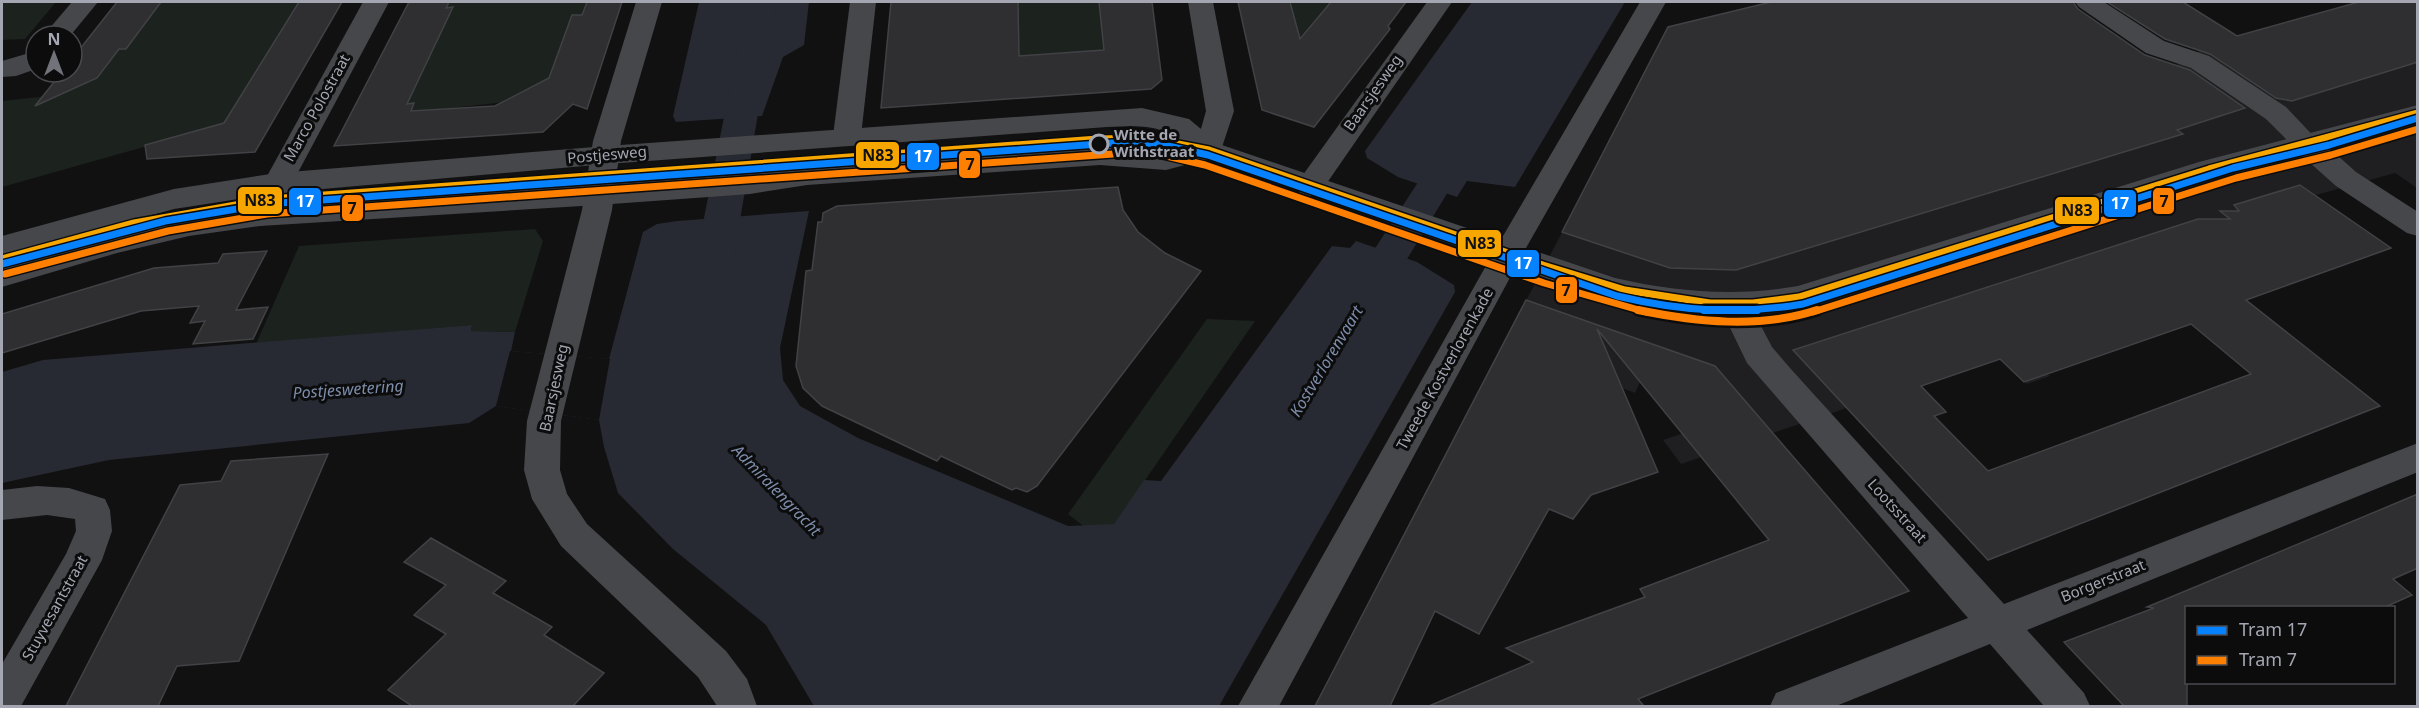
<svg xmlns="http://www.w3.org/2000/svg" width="2419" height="708" font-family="'Noto Sans',sans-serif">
<rect width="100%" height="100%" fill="#111112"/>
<path fill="#1f1e20" d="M2356 2H2363L2398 22 2395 3 2402 2 2417 11V188L2395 173 2316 195 2391 249 2309 278 2298 270 2213 273 2262 312 2203 333 2166 303 2012 341 2050 376 2027 384 1989 349 1903 389 1681 464 1663 440 1693 430 1641 380 1635 393 1606 382 1509 333 1588 183 1637 198 2153 80 2205 47Z"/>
<g fill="#1c221d">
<path d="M2 2H56L25 39 2 40Z"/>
<path d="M148 2H307L243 119 2 187V101L40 97 92 73Z"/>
<path d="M444 2H586L552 97 388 115Z"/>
<path d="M930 2H1112L1118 58 929 84Z"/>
<path d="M1280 2H1357L1296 84Z"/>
<path d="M535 229 543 241 515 332 471 331 472 325 256 344 299 246Z"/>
<path d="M1207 319 1255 321 1103 541 1068 514Z"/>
</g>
<g fill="#272a32">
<path d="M699 2H809L804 45 783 57 762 116 676 122 673 116Z"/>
<path d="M1472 2H1625L1515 187 1467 181 1457 197 1398 177 1367 158 1365 151Z"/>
<path d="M809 211 780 348 783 380 800 406 858 438 1068 526 1114 524 1144 480 1161 481 1332 246 1350 248 1356 241 1417 262 1454 285 1455 292 1219 706H814L766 625 673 549 618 493 604 447 599 420 496 406 469 423 109 460 2 483V372L43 360 472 325 471 331 515 332 511 351 609 359 643 232 657 224 677 221Z"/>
</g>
<path fill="#111112" d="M510 351 610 359 599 420 496 406Z"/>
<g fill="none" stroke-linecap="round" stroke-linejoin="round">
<g fill="#272a32" fill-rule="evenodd">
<path d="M747 2H777L731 273 726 283 712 286 698 283 693 273Z"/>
<path d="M1462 130 1474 133 1479 141 1376 310 1362 314 1348 310 1342 300 1348 290 1450 133Z"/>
</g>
</g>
<g fill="#2f2f31" stroke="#414245" stroke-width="1.5" fill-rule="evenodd">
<path d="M117 2H161L126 49H119L97 78 35 106 62 72H72V59Z"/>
<path d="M299 2H342L255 152 147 159 145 145 224 123Z"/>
<path d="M409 2H449L446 8 453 7 407 104 414 103 411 111 495 106 549 78 572 15H582L587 2H622L587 109 573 104 543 132 334 146Z"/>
<path d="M891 2H1018L1019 56 1104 50 1099 2H1152L1162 80 1151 89 881 108Z"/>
<path d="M1238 2H1290L1300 39 1331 2H1406L1388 26 1390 29 1314 127 1262 110Z"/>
<path d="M1771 2H2073L2078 9 2145 55 2190 70 2245 108 2177 130 2183 134 1736 270 1670 268 1562 232 1668 27Z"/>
<path d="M2107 2H2183L2237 36 2359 2H2418V62L2292 101 2276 98 2210 54 2165 39Z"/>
<path d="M2300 185 2391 248 2246 300 2380 406 1988 560 1793 350 2198 219H2230L2220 211H2239L2234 205ZM2191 324 2251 374 1988 471 1934 416 1946 412 1921 386 2000 359 2024 382Z"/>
<path d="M1118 187 1123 210 1138 232 1165 253 1201 271 1037 486 1027 492 1016 488 1012 490 941 456 937 461 822 406 803 388 796 366 806 271 812 270 818 222H822L823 213 837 206Z"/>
<path d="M267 251 236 310 268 307 253 339 193 344 205 321 190 323 199 306 141 311 2 353V314L154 268 218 263 223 254Z"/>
<path d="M1526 300 1715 366 1909 591 1638 699 1644 706H1429L1533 662 1506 648 1645 597 1640 589 1769 540 1597 329 1658 472 1591 495 1573 519 1549 509 1479 634 1435 611 1390 706H1315Z"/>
<path d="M328 454 239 661 177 666 158 706H66L180 485 221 481 231 461Z"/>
<path d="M2418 494V568L2393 579 2412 595 2383 608H2187V706H2124L2064 642 2154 608 2147 607Z"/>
<path d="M431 538 506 581 493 593 552 627 544 635 604 673 573 706H412L388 690 446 634 414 615 446 585 404 562Z"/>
</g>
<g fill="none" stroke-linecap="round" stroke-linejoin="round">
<g fill="#46474b" fill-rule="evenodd">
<path d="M72 2H98L70 36H43Z"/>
<path d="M363 2H389L271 223 260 226 249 223 245 216Z"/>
<path d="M636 2H662L621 141 612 210 561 421 560 470 567 494 587 524 726 651 747 679 757 706H717L698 677 561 546 532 499 524 470 527 421 582 210 593 141Z"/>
<path d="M850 2H876L861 136 857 142 847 145 837 142 833 136Z"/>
<path d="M1188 2H1213L1234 111 1219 156 1209 159 1199 156 1195 150 1206 111Z"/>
<path d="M1427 2H1452L1320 193 1310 196 1300 193 1295 186 1300 179Z"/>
<path d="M1640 2H1666L1526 248 1279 706H1238L1496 248Z"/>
<path d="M2075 2H2104L2164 41 2209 56 2286 107 2321 144 2317 150 2307 153 2297 150 2266 119 2191 68 2146 53 2079 7Z"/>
<path d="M36 51V69L16 76 2 77V61Z"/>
<path d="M1736 296 1747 299 1772 347 1790 368 2004 604 2418 443V472L2027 630 2084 693 2090 706H2044L1990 644 1836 706H1770L1776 693 1968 618 1747 363 1720 307 1725 299Z"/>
<path d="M37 486 69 488 105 499 110 510 112 531 102 560 21 706H2V664L66 554 76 531 75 519 47 515 2 520V490Z"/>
</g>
<path fill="#46474b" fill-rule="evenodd" d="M2418 105V122L2327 146 2356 172 2418 212V236L2407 233 2336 186 2300 154 2219 176 1799 308C1675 332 1571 286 1456 246 1373 217 1290 188 1208 159L1166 170 1100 165 807 185 750 194 598 205 260 226 189 236 117 253 2 287V265L115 233 189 216 260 206 598 185 750 174 807 167 1100 147 1166 152 1187 146C1159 123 1142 126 1107 127L607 164 277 193 174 209 2 256V236L174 189 277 173 607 146 1142 108 1189 119 1219 144 1615 278C1676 292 1735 297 1798 286L2199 162Z"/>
<defs>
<path id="bus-1" d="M2 259 134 223 269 199 1098 139 1147 138 1209 150 1543 265 1625 290 1710 303H1753L1799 297 2209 169 2418 113"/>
</defs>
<use href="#bus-1" stroke="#0c0c0d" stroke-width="10"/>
<use href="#bus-1" stroke="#f7a600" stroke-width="7"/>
<defs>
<path id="tram-1-far1" d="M2 264 165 221 266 204 1127 142 1159 144 1208 155 1617 296C1680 311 1739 315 1803 304L2233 168 2329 145 2418 118"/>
<path id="tram-1" d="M1704 310H1757"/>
<g id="tram-2-far1">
<path d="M5 274 168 231 267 214 1127 153 1158 154 1205 165 1544 283 1646 312"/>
<path d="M1813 312 2236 178 2331 155 2418 129"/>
</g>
<path id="tram-2" d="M1638 310C1696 322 1760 329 1817 310"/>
</defs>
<use href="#tram-1-far1" stroke="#0c0c0d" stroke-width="10"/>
<use href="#tram-1" stroke="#0c0c0d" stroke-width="13"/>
<use href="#tram-2-far1" stroke="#0c0c0d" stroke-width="10"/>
<use href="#tram-2" stroke="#0c0c0d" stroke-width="13"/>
<use href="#tram-1-far1" stroke="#0682ff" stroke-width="7"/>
<use href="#tram-1" stroke="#0682ff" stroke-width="8"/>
<use href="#tram-2-far1" stroke="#ff7f00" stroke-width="7"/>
<use href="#tram-2" stroke="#ff7f00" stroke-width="8"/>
</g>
<circle fill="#0c0c0d" stroke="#a4a6b2" stroke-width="3" cx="1099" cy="144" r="9"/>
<g text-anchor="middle" stroke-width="6" stroke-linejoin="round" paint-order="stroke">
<g font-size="15" fill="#a4a6b2" stroke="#0c0c0d">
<text transform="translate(1373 93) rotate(-55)" y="5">Baarsjesweg</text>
<text transform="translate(317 108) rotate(-61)" y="5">Marco Polostraat</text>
<text transform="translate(607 155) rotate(-5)" y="5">Postjesweg</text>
<text transform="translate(1445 369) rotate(-61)" y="5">Tweede Kostverlorenkade</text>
<text transform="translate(554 388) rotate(-78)" y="5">Baarsjesweg</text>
<text transform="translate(1897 511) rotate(48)" y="5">Lootsstraat</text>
<text transform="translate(2103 581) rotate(-22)" y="5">Borgerstraat</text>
<text transform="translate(55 608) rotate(-61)" y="5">Stuyvesantstraat</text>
</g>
<g font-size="15" font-weight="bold" fill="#a4a6b2" stroke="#0c0c0d" text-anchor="start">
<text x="1114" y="140">Witte de<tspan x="1114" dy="17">Withstraat</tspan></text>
</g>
<g font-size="16" font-style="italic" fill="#7d8dab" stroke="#0c0c0d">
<text transform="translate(1326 361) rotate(-59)" y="6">Kostverlorenvaart</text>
<text transform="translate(348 389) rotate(-4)" y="6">Postjeswetering</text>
<text transform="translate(777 490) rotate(46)" y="6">Admiralengracht</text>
</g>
</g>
<g stroke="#0c0c0d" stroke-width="2">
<rect x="855" y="141" width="45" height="28" rx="6" fill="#f7a600"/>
<rect x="906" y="142" width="34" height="29" rx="6" fill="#0682ff"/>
<rect x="958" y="150" width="23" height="29" rx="6" fill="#ff7f00"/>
<rect x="237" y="186" width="46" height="29" rx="6" fill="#f7a600"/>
<rect x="2152" y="187" width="23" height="28" rx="6" fill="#ff7f00"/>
<rect x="288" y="187" width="34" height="29" rx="6" fill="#0682ff"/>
<rect x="2103" y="189" width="34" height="29" rx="6" fill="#0682ff"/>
<rect x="341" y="194" width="23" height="28" rx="6" fill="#ff7f00"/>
<rect x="2054" y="196" width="46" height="29" rx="6" fill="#f7a600"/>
<rect x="1457" y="229" width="45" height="29" rx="6" fill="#f7a600"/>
<rect x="1506" y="249" width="34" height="29" rx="6" fill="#0682ff"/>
<rect x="1555" y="276" width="23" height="28" rx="6" fill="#ff7f00"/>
</g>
<g font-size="16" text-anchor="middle" font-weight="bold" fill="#fff">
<text x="923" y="162">17</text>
<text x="305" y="207">17</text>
<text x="2120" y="209">17</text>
<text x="1523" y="269">17</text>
</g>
<g font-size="16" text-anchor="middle" font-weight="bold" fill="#111">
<text x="878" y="161">N83</text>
<text x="970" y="170">7</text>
<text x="260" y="206">N83</text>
<text x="2164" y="207">7</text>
<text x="352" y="214">7</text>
<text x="2077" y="216">N83</text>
<text x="1480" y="249">N83</text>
<text x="1566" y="296">7</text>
</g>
<rect width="2419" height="708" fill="none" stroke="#a4a6b2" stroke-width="6"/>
<rect x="2185" y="606" width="210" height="78" fill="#0c0c0d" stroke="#494a4f" stroke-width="1.5"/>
<rect x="2197" y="626" width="30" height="9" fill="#0682ff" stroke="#494a4f" stroke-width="1.5"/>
<text x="2239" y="636" font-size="18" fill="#a4a6b2">Tram 17</text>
<rect x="2197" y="656" width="30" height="9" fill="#ff7f00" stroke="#494a4f" stroke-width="1.5"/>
<text x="2239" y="666" font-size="18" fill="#a4a6b2">Tram 7</text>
<g transform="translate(54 54)"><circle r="28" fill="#0c0c0d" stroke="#494a4f" stroke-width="1.5"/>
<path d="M0-4.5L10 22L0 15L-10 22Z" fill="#71727a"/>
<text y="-9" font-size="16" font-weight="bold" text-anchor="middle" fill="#a4a6b2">N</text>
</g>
</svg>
